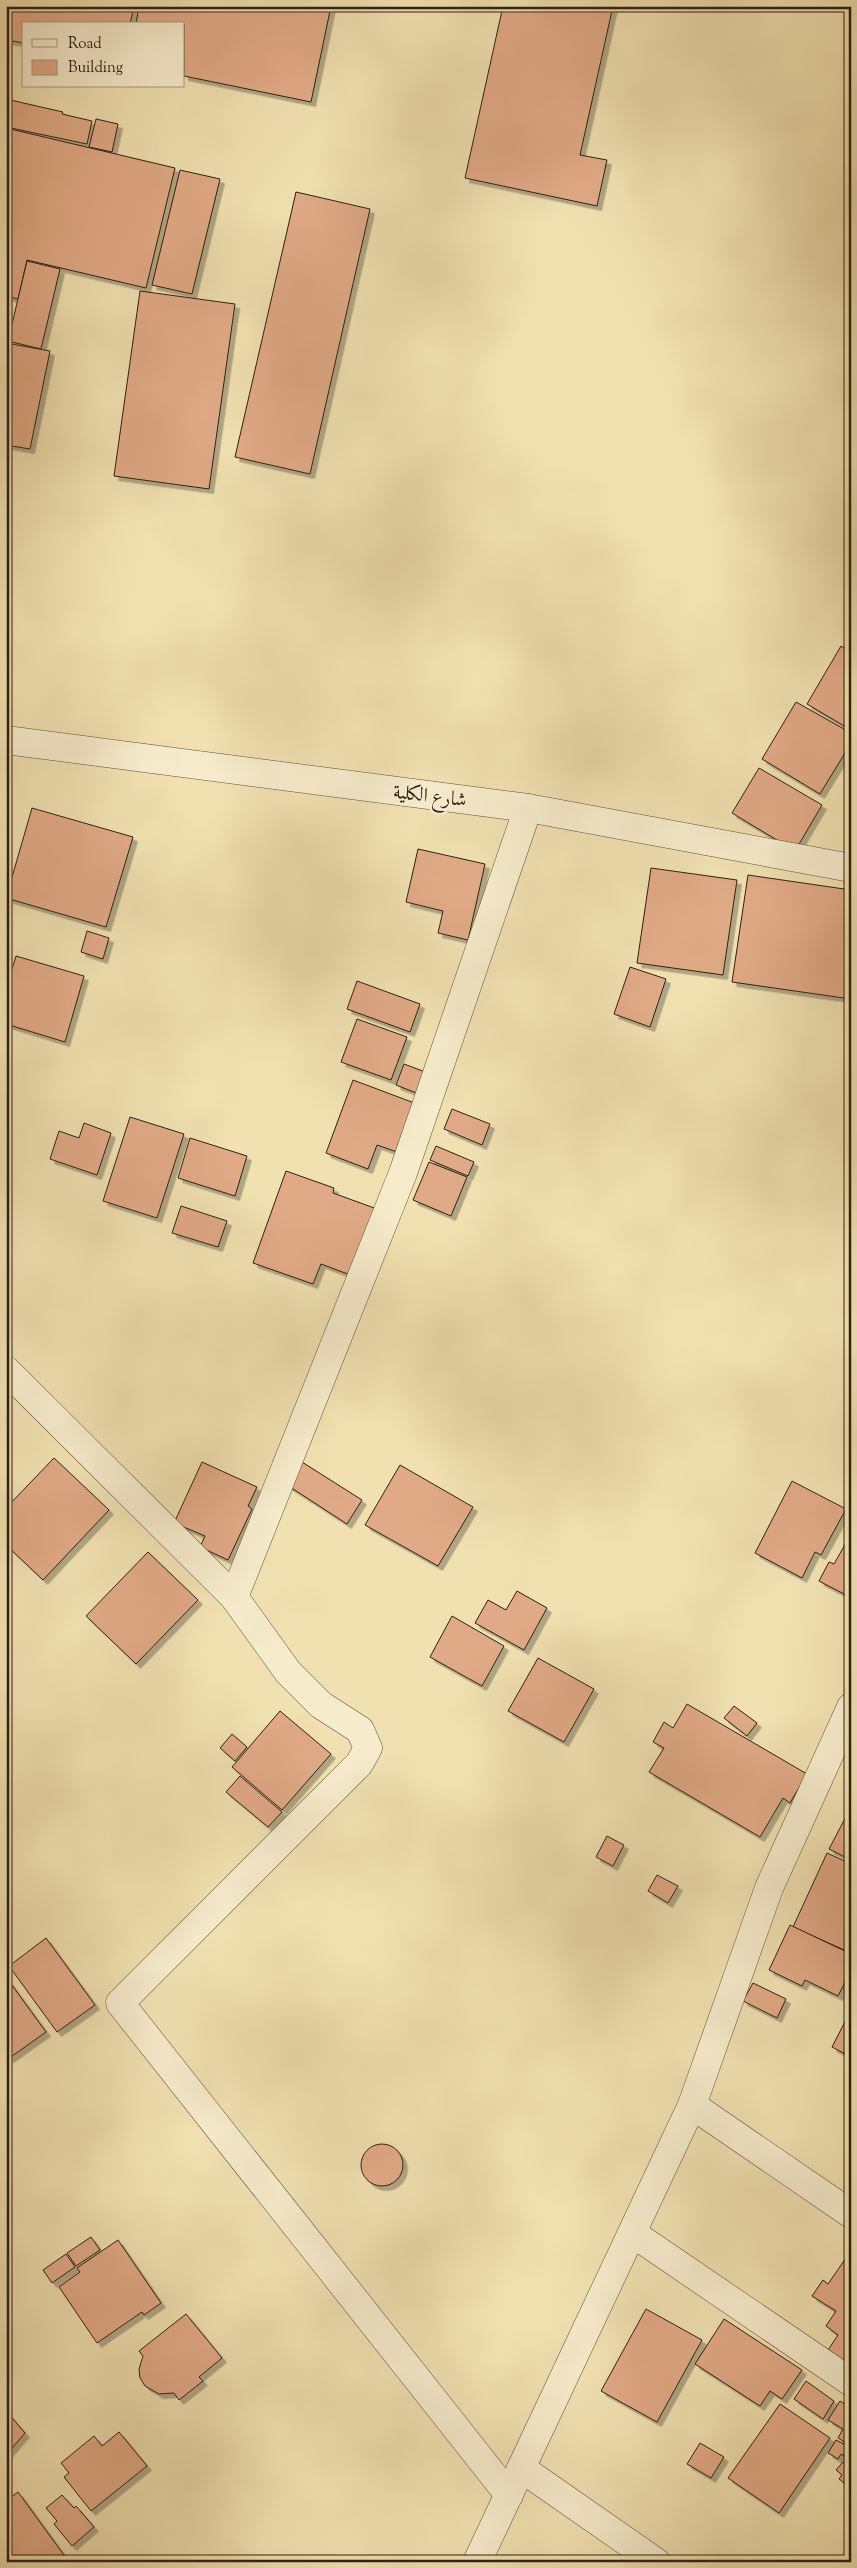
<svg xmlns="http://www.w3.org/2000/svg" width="857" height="2568" font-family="'Sorts Mill Goudy',Amiri,serif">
<defs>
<filter id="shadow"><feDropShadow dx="4.5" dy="4.5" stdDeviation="0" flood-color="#0004"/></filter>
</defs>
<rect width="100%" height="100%" fill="#f1e1b1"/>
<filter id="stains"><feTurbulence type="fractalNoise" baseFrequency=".004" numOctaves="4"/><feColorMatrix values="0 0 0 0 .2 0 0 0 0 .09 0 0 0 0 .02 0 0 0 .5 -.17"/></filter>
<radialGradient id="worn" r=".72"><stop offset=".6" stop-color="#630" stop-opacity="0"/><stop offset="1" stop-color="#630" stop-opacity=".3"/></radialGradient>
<g fill="#e1aa86" stroke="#2d2013" filter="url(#shadow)">
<path d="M6 6H134L130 24H24V43L6 40Z"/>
<path d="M139 6H331L311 102 184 76V24H136Z"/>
<path d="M503 6H613L580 155 607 160 597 206 465 178Z"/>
<path d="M6 99 63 112 62 114 92 121 87 144 6 127Z"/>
<path d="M96 119 118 124 112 152 89 147Z"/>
<path d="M6 128 175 168 146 288 27 260 18 299 6 296Z"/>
<path d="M180 170 220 179 192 294 152 285Z"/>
<path d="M296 192 370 209 310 474 235 457Z"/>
<path d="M27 261 60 269 41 349 8 341Z"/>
<path d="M140 291 235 304 209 489 114 476Z"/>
<path d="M6 343 50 351 30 449 6 445Z"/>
<path d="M841 646 851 652V730L807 704Z"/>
<path d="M796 702 851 733V743L820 794 762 759Z"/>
<path d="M759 768 822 805 795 851 732 813Z"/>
<path d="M32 808 133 837 106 927 6 898Z"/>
<path d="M418 849 485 864 468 940 438 933 443 911 406 902Z"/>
<path d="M651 868 737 880 723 975 637 963Z"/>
<path d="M748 875 851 890V999L732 982Z"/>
<path d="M87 931 109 938 103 959 81 952Z"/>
<path d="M16 956 84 976 65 1042 6 1024V988Z"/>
<path d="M630 967 666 979 650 1027 614 1014Z"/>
<path d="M357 981 420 1004 410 1032 347 1009Z"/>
<path d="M357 1019 407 1037 391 1080 341 1062Z"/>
<path d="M404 1064 428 1073 419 1094 396 1085Z"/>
<path d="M353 1080 417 1104 400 1153 377 1145 368 1169 326 1153Z"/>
<path d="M452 1109 490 1124 482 1145 444 1129Z"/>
<path d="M130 1117 184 1134 157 1218 103 1201Z"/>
<path d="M84 1123 111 1133 97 1175 50 1159 59 1131 79 1138Z"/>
<path d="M190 1138 247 1156 235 1196 178 1178Z"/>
<path d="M436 1146 474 1162 468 1176 430 1160Z"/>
<path d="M429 1162 467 1177 451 1216 413 1200Z"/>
<path d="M286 1171 334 1188 333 1193 377 1209 353 1276 321 1264 313 1284 253 1263Z"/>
<path d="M181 1206 227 1221 218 1247 172 1233Z"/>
<path d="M54 1458 109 1510 43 1580 6 1545V1508Z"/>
<path d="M202 1462 257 1487 248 1506 252 1509 228 1560 200 1547 205 1536 174 1523Z"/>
<path d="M302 1462 362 1500 347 1524 287 1485Z"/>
<path d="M400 1465 473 1507 438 1566 365 1525Z"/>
<path d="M792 1481 846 1509 821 1555 815 1552 802 1578 755 1553Z"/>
<path d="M847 1541 851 1543V1587L846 1595 819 1581 829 1562 834 1564Z"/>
<path d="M148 1552 198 1600 136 1664 86 1616Z"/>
<path d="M517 1591 547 1608 524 1650 475 1623 488 1600 506 1610Z"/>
<path d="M452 1616 504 1646 482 1686 430 1657Z"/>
<path d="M538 1658 594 1689 564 1742 508 1711Z"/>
<path d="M687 1704 807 1774 790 1803 783 1798 760 1837 649 1772 664 1748 653 1742 664 1722 673 1728Z"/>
<path d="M734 1706 757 1723 747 1736 724 1718Z"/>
<path d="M280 1711 331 1754 282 1810 232 1767Z"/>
<path d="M232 1734 247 1747 235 1761 220 1748Z"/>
<path d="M240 1776 282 1812 268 1827 226 1792Z"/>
<path d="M851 1807V1860L829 1849Z"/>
<path d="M607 1836 624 1845 613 1866 596 1857Z"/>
<path d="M827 1853 851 1864V1953L793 1927Z"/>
<path d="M657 1875 678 1886 668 1903 648 1891Z"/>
<path d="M790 1925 851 1954V1971L838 1996 805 1980 802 1986 769 1970Z"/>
<path d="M46 1938 95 2005 57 2032 9 1966Z"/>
<path d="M6 1977 46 2032 8 2059 6 2058Z"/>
<path d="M753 1983 786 1999 777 2018 743 2001Z"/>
<path d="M851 2010V2057L832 2047Z"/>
<circle cx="382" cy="2165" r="21"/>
<path d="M91 2237 100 2250 76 2266 67 2253Z"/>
<path d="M118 2240 161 2303 144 2315 142 2312 97 2343 59 2287 80 2272 77 2268Z"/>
<path d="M66 2254 75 2267 52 2283 43 2270Z"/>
<path d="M846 2258 851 2261V2370L826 2353 838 2335 826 2326 836 2311 812 2296 823 2280 828 2284Z"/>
<path d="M646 2309 702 2340 657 2422 601 2391Z"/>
<path d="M186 2314 222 2358 199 2377 203 2381 179 2400 174 2393 159 2394 145 2386 140 2378 139 2369 143 2356 139 2351Z"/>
<path d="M724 2319 802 2370 782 2399 770 2391 760 2406 695 2364Z"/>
<path d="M806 2381 834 2401 823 2419 794 2399Z"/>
<path d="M840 2401 851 2408V2446L838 2438 843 2429 828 2420Z"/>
<path d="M780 2404 830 2438 779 2513 728 2478Z"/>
<path d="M6 2411 25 2433 6 2455Z"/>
<path d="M119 2432 147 2466 91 2511 64 2477 69 2473 61 2463 94 2436 102 2446Z"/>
<path d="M836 2440 851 2448 848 2458 841 2454 838 2459 828 2453Z"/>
<path d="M700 2443 724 2457 711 2478 687 2464Z"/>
<path d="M843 2462 848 2465 851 2462V2488L839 2479 842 2475 836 2470Z"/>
<path d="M18 2492 69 2562H14L6 2551V2501Z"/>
<path d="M62 2495 74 2508 76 2506 94 2527 72 2546 54 2524 57 2521 46 2508Z"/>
</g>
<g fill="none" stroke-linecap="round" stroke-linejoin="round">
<defs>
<g id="minor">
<path d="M6 740 528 808 851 868"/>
<path d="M6 1370 234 1597 288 1672 321 1705 360 1730 368 1748 359 1764 120 2003 509 2495"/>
<path d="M234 1597 403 1173 528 808"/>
<path d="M692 2105 769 1888 851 1707"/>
<path d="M630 2238 644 2241 851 2382"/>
<path d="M521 2468 656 2562"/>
<path d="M477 2562 692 2105 851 2214"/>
</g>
</defs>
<use href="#minor" stroke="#5e503a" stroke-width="29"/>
<use href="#minor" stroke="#f6eccc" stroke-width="28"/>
</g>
<g text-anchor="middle" stroke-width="5" stroke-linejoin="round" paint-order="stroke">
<g font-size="20" fill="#2d2013" stroke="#f6eccc">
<text transform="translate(430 795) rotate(7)" y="7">شارع الكلية</text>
</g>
</g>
<rect width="857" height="2568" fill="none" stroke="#f1e1b1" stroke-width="25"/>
<rect x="8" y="8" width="842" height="2553" fill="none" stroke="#2d2013" stroke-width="2.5"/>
<rect x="12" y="12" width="832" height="2543" fill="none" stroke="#2d2013"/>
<rect x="22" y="22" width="162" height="65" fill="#f6eccc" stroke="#a69a82"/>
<rect x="32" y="39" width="25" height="8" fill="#f6eccc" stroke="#a69a82"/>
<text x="68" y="48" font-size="15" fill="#2d2013">Road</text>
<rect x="32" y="60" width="25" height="15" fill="#e1aa86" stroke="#a69a82"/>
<text x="68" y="72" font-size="15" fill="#2d2013">Building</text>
<rect width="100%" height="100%" filter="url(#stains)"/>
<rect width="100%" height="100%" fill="url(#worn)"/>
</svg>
